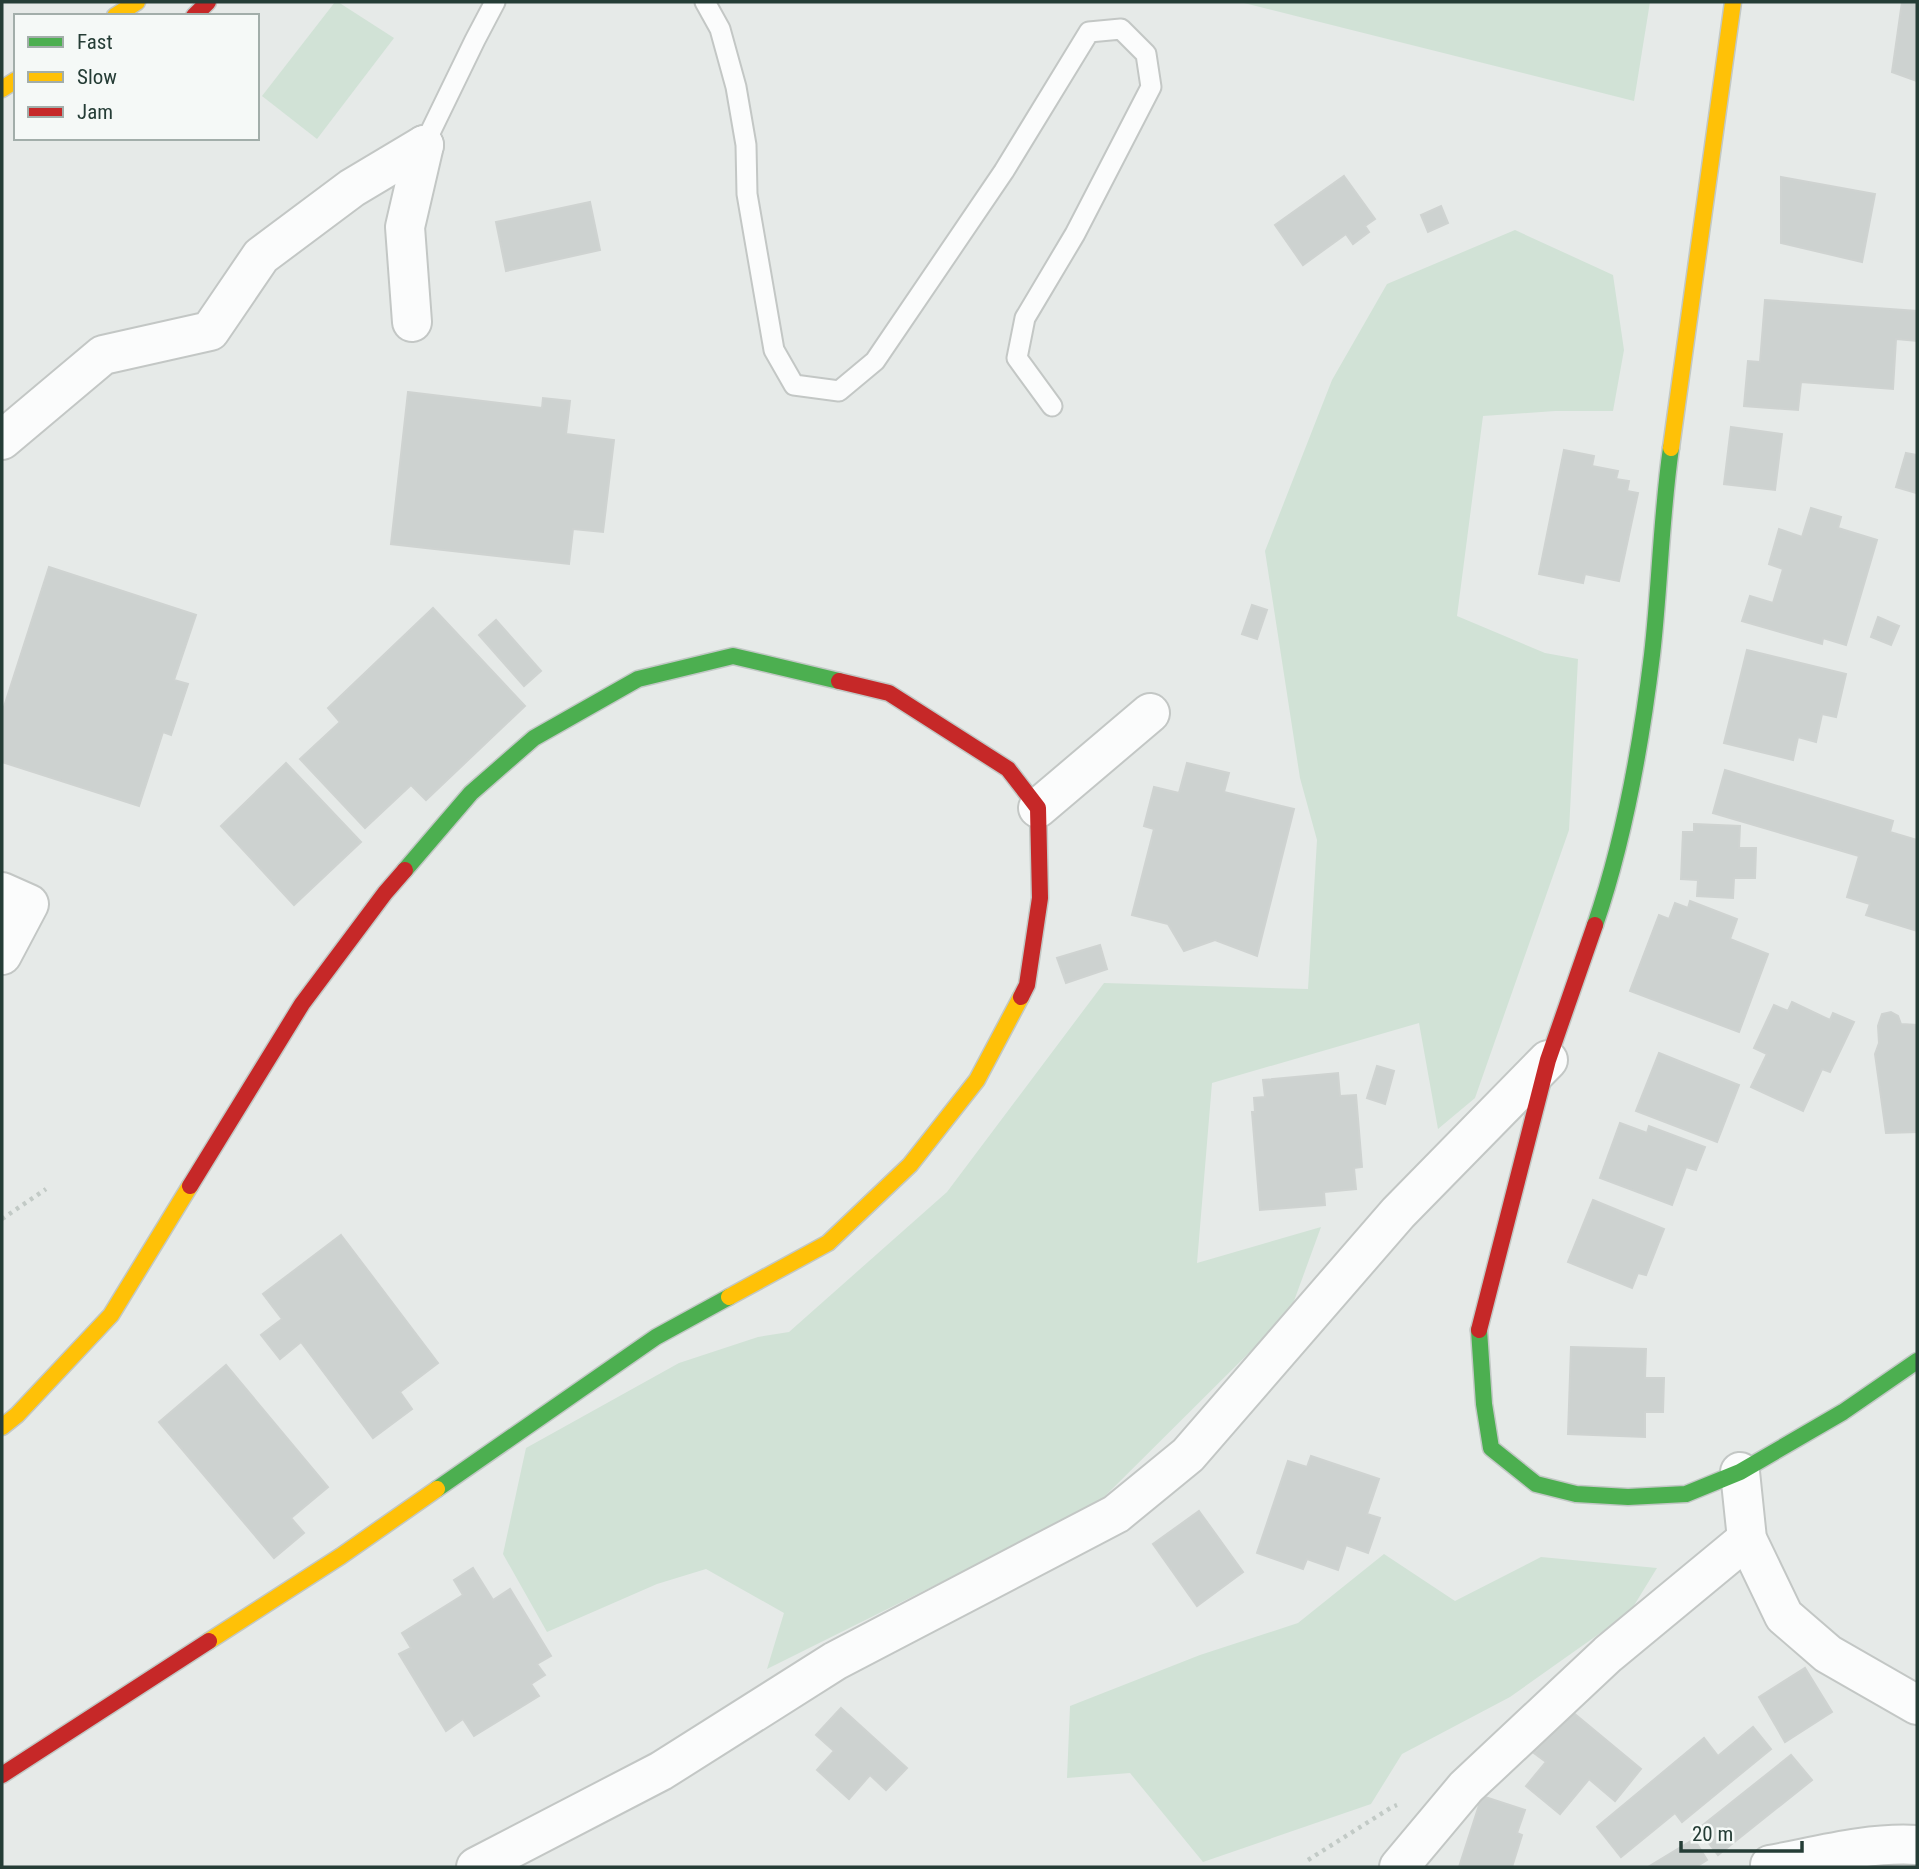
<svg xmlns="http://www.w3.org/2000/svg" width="1919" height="1869" font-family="'Roboto Condensed',sans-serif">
<rect width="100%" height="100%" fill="#e6eae8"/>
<g fill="#d1e2d6">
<path d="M335 2H338L394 38 317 139 262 96Z"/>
<path d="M1240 2H1650L1634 101Z"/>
<path d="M1515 230 1613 275 1624 350 1613 411H1555L1483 416 1457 616 1545 653 1578 659 1569 830 1475 1098 1438 1129 1419 1023 1212 1083 1197 1263 1321 1227 1290 1312 1090 1511 1054 1526 767 1669 784 1613 706 1569 657 1584 547 1632 503 1554 526 1448 679 1363 758 1337 789 1332 947 1192 1104 983 1308 989 1317 840 1300 778 1265 551 1332 380 1387 284Z"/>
<path d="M1384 1554 1455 1601 1541 1557 1657 1568 1630 1612 1510 1697 1402 1754 1371 1804 1203 1862 1130 1773 1067 1778 1070 1706 1200 1655 1298 1623Z"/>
</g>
<g fill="#cdd2d0" stroke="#cfd3d1" stroke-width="2">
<path d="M1902 2H1917V81L1892 72Z"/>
<path d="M1344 176 1375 219 1365 226 1369 232 1353 244 1346 234 1303 265 1275 225Z"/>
<path d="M1781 177 1875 194 1862 262 1781 243Z"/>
<path d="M590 202 600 250 506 271 496 222Z"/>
<path d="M1441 206 1448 223 1428 232 1421 215Z"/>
<path d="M1765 300 1917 311V341L1896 339 1893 389 1801 382 1798 410 1744 406 1748 361 1760 362Z"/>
<path d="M408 392 542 408 543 398 570 401 566 434 614 440 603 532 573 529 569 564 391 544Z"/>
<path d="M1731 427 1782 434 1775 490 1724 484Z"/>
<path d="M1564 450 1594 456 1592 466 1618 471 1616 479 1629 481 1627 491 1638 493 1619 581 1585 574 1583 583 1539 574Z"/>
<path d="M1906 453 1917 455 1916 493 1896 487Z"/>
<path d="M1811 508 1841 517 1838 528 1877 540 1846 645 1823 638 1822 644 1742 621 1750 596 1773 603 1783 569 1769 564 1779 529 1802 537Z"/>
<path d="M49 567 196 615 174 680 188 684 171 735 163 732 139 806 2 762V713Z"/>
<path d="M1252 605 1267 610 1257 639 1242 634Z"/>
<path d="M433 608 525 706 426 800 411 785 365 828 300 759 340 722 328 708Z"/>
<path d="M1878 617 1899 626 1891 645 1871 637Z"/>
<path d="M496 620 541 671 524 686 479 635Z"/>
<path d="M1747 650 1846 674 1836 717 1822 714 1816 742 1798 737 1793 760 1724 743Z"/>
<path d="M286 763 361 842 294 905 221 826Z"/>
<path d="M1187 763 1229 773 1224 792 1294 809 1257 956 1215 940 1184 951 1168 924 1132 915 1154 829 1144 826 1154 787 1179 793Z"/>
<path d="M1725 770 1893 821 1890 832 1917 840V931L1866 915 1870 904 1847 897 1859 856 1713 813Z"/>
<path d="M1694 824 1740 826 1739 848H1756L1755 878H1734L1733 898 1697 896 1698 880 1681 879 1683 832H1694Z"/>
<path d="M1690 901 1737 919 1730 939 1768 954 1739 1032 1630 991 1659 915 1669 919 1675 903 1688 908Z"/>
<path d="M1100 945 1107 969 1066 983 1057 958Z"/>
<path d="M1792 1002 1830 1020 1833 1013 1854 1022 1830 1072 1822 1069 1803 1111 1751 1087 1767 1054 1754 1048 1774 1005 1788 1011Z"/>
<path d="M1891 1012 1898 1016 1901 1024 1917 1025V1132L1886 1133 1875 1054 1879 1043 1878 1026 1882 1014Z"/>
<path d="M1659 1053 1739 1085 1717 1142 1636 1111Z"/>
<path d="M1377 1066 1394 1071 1385 1104 1367 1098Z"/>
<path d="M1338 1073 1340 1096 1356 1095 1362 1167 1354 1168 1356 1189 1324 1192 1325 1205 1260 1210 1252 1112H1255L1254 1098 1265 1097 1263 1080Z"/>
<path d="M1620 1123 1647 1133 1649 1126 1705 1147 1696 1170 1686 1167 1672 1205 1600 1178Z"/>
<path d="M1593 1200 1664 1229 1646 1275 1638 1273 1632 1288 1568 1262Z"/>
<path d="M341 1235 438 1363 400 1392 412 1409 373 1438 301 1342 280 1359 261 1335 282 1319 263 1294Z"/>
<path d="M1571 1347 1646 1349 1645 1378H1664L1663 1412H1645V1437L1568 1434Z"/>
<path d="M226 1365 328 1487 291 1518 304 1533 274 1558 159 1422Z"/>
<path d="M1311 1456 1379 1479 1367 1514 1380 1518 1368 1553 1346 1545 1338 1570 1307 1559 1303 1569 1257 1553 1288 1461 1307 1467Z"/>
<path d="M1199 1511 1243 1572 1197 1606 1153 1544Z"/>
<path d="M473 1568 493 1600 510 1589 551 1656 537 1664 545 1675 531 1684 539 1696 474 1736 463 1719 446 1731 399 1654 411 1648 402 1633 463 1595 454 1580Z"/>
<path d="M1805 1668 1832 1712 1785 1742 1759 1697Z"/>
<path d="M841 1708 907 1768 886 1790 870 1775 849 1799 817 1770 834 1751 816 1735Z"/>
<path d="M1570 1710 1641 1769 1615 1801 1589 1779 1560 1814 1526 1786 1546 1762 1534 1753Z"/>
<path d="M1753 1727 1771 1749 1682 1822 1675 1813 1621 1857 1597 1827 1704 1738 1718 1756Z"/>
<path d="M1791 1755 1812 1780 1718 1855 1698 1829Z"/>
<path d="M1482 1796 1525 1810 1517 1833 1522 1835 1512 1867H1459Z"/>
<path d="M1694 1839 1707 1860 1696 1867H1648Z"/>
</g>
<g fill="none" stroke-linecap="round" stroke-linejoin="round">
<defs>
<g id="lane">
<path d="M705 2 720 29 736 87 746 145 747 194 774 350 794 385 839 391 875 361 1004 171 1089 32 1121 29 1146 54 1151 87 1075 234 1025 318 1017 358 1052 406"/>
<path d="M424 145 475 40 495 2"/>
</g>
<g id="street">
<path d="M412 322 405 227 424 145"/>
<path d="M2 440 103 355 210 331 261 256 352 188 424 145"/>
<path d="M1038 808 1150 713"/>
<path d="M2 892 29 904 2 955"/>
<path d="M1740 1472 1747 1539 1784 1616 1828 1654 1917 1705"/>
<path d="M1770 1865C1818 1856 1868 1842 1917 1845"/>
<path d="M476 1867 661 1771 835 1661 1116 1514 1188 1455 1398 1213 1548 1060"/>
<path d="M1399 1867 1466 1787 1608 1654 1747 1539"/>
</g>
<g id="fast">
<path d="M405 870 471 793 534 738 638 679 733 656 839 681"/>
<path d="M1595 925C1625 838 1641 746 1652 655 1660 586 1661 516 1671 448"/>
<path d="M1479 1330 1484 1404 1491 1448 1536 1484 1576 1494 1628 1497 1686 1494 1740 1472 1843 1412 1917 1361"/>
<path d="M437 1489 656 1337 729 1297"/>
</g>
<g id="slow">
<path d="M115 16 137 2"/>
<path d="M2 89 16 80"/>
<path d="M1671 448 1733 2"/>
<path d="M729 1297 828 1243 910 1165 977 1080 1021 997"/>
<path d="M2 1427 17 1415 111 1315 190 1186"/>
<path d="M209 1641 341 1556 437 1489"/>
</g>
<g id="jam">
<path d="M194 16 208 2"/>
<path d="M839 681 889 693 1008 769 1038 808 1040 898 1027 985 1021 997"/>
<path d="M190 1186 302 1004 385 893 405 870"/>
<path d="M1479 1330 1548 1060 1595 925"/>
<path d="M2 1775 209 1641"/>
</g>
</defs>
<use href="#lane" stroke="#c3c7c5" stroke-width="23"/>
<use href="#street" stroke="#c3c7c5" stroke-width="42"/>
<use href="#fast" stroke="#c2c8c5" stroke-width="19"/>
<use href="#slow" stroke="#c2c8c5" stroke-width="19"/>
<use href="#jam" stroke="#c2c8c5" stroke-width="19"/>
<g stroke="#c2cac6" stroke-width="4.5" stroke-dasharray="3.5 5" stroke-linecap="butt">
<path d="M2 1219 46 1189"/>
<path d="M1308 1860 1392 1807 1397 1805"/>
</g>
<use href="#lane" stroke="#fbfcfc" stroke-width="19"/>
<use href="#street" stroke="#fbfcfc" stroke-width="38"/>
<use href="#fast" stroke="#4caf50" stroke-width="16"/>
<use href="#slow" stroke="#ffc107" stroke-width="16"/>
<use href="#jam" stroke="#c62828" stroke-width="16"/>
</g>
<rect width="1919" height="1869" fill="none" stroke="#253d36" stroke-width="7"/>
<rect x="14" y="14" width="245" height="126" fill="#f5f9f7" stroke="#a2aeaa" stroke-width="2"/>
<rect x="28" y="37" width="35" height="10" fill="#4caf50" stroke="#a2aeaa" stroke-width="2"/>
<text x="77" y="49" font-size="21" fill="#253d36">Fast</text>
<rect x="28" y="72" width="35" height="10" fill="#ffc107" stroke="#a2aeaa" stroke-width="2"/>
<text x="77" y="84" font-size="21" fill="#253d36">Slow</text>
<rect x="28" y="107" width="35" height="10" fill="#c62828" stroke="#a2aeaa" stroke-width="2"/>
<text x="77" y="119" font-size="21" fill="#253d36">Jam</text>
<path d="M1681 1841v10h121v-10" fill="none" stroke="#253d36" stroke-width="3.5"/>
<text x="1692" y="1841" font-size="21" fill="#253d36" stroke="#f5f9f7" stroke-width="5" paint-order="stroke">20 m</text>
</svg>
